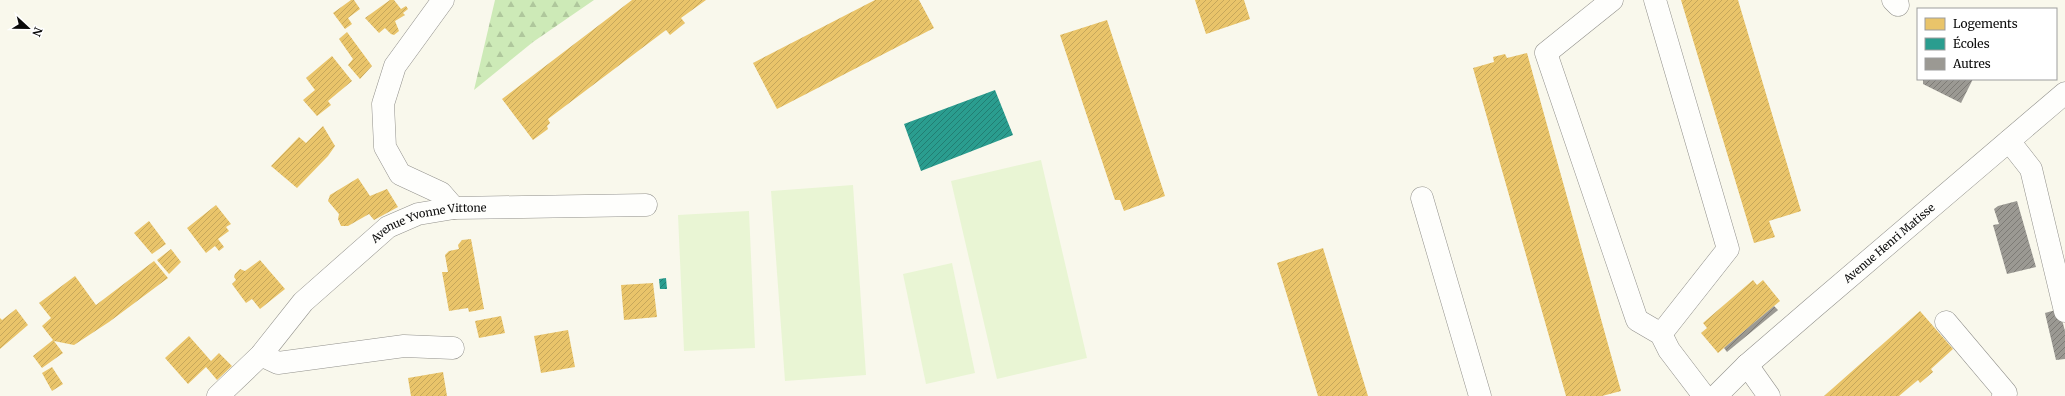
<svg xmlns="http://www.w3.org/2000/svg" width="2065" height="396" font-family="Merriweather,serif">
<defs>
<pattern id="forest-firs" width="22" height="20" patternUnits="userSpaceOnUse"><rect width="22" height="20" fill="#cdeab7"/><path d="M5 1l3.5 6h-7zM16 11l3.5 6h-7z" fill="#afc79c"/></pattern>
<pattern id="homes-hatch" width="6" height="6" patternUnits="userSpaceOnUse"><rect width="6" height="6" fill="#e9c46a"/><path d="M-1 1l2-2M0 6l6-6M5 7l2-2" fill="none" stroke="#c6a75b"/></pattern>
<pattern id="schools-hatch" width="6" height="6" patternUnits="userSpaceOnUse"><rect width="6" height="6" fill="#2a9d8f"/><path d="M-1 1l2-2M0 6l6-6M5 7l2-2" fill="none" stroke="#227e73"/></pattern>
<pattern id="building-hatch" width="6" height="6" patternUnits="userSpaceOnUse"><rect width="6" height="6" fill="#9b9993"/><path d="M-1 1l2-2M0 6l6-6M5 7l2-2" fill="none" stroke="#7d7b76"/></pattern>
</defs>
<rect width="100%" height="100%" fill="#f9f8ec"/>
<path fill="url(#forest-firs)" d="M495 0H594L533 42 474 90Z"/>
<g fill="#e9f5d4">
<path d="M1041 160 1087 358 997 379 951 181Z"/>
<path d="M853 185 866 375 785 381 771 191Z"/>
<path d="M749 211 755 348 684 351 678 215Z"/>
<path d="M952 263 975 373 926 384 903 274Z"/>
</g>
<g fill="url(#homes-hatch)">
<path d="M351 0H354L360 9 348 18 352 24 345 29 333 13Z"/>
<path d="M390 0H394L401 9 406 6 408 9 403 13 405 15 395 21 399 31 394 35 391 34 385 28 379 33 365 18Z"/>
<path d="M632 0H706L681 18 685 23 670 35 666 30 548 119 550 123 547 126 548 129 533 140 502 99Z"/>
<path d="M875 0H919L934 28 777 109 753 63Z"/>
<path d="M1195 0H1244L1250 19 1206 34Z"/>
<path d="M1681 0H1738L1801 211 1769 221 1775 237 1754 243Z"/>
<path d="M1107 20 1165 196 1124 211 1120 200H1115L1060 35Z"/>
<path d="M347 32 372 66 360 79 348 65 353 59 339 39Z"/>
<path d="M1527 53 1621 391 1602 396H1566L1473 68 1494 62 1493 57 1505 54 1507 58Z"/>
<path d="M332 56 352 81 328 101 331 105 317 116 303 100 315 90 306 78Z"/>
<path d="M323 126 335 146 328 156 297 188 271 166 299 137 306 143Z"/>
<path d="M358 178 370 196 387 189 398 207 374 220 369 214 348 226H341L338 219 339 214 328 201 330 195Z"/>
<path d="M216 205 231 224 226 227 229 231 218 239 224 247 219 251 215 246 206 253 187 228Z"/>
<path d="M149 221 166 244 152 254 134 233Z"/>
<path d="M471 239 484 309 469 312 468 308 449 311 442 272H448L445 255 449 251 459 249 458 245 462 240Z"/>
<path d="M1323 248 1368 396H1318L1277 263Z"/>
<path d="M171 249 181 262 169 274 157 260Z"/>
<path d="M260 260 285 289 260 309 252 299 246 303 232 284 236 280 234 277 235 274 240 269 245 271Z"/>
<path d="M154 261 168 278 109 322 74 345 54 341 63 353 42 368 33 356 53 340 42 326 51 318 39 303 75 276 96 305Z"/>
<path d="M1753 280 1757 285 1763 280 1780 301 1718 353 1701 333 1707 328 1703 323Z"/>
<path d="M653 283 657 317 624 320 621 285Z"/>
<path d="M16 309 28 325 0 349V318L2 320Z"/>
<path d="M1920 311 1953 349 1931 369 1933 372 1920 383 1918 380 1899 396H1824Z"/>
<path d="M501 316 505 333 479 338 475 321Z"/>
<path d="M568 330 575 367 541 373 534 336Z"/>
<path d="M189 336 211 361 219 353 232 366 217 380 206 367 188 384 165 358Z"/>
<path d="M52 367 63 384 52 391 42 373Z"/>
<path d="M443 372 447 396H411L408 378Z"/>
</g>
<g fill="url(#schools-hatch)">
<path d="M995 90 1013 135 921 171 904 124Z"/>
<path d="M666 278 667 289H660L659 279Z"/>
</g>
<g fill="url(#building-hatch)">
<path d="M1923 79H1973L1961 103 1923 84Z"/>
<path d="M2017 201 2036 267 2007 274 1993 225 1999 224 1994 209 1998 206Z"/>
<path d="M1774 306 1778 310 1727 352 1724 348Z"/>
<path d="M2059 309 2065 331V359L2056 360 2045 313Z"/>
</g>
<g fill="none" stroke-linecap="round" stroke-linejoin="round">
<defs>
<g id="minor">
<path d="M443 0 395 66 383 104 385 147 400 174 441 193 454 208"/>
<path d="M1612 0 1546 53 1637 320 1661 334 1669 350 1704 396"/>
<path d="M1655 0 1728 249 1661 334"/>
<path d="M1893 0 1898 5"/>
<path d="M2009 141 2031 169 2065 311"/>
<path d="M1422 198 1480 396"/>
<path d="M1946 322 2006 393 2003 396"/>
<path d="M261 355 278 363 404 346 453 348"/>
<path d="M1747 365 1769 396"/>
<path id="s1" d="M218 396 261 355 303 302 388 227 418 214 454 208 646 205"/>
<path id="s2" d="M1716 396 1747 365 1813 308 2065 93"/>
</g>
</defs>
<use href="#minor" stroke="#92918c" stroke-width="23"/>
<use href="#minor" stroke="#fefefc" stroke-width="22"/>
</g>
<g text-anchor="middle" stroke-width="4" stroke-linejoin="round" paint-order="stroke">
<g font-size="11" fill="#0a0a0a" stroke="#fff">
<text dy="4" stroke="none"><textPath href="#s1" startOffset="281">Avenue Yvonne Vittone</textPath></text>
<text dy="4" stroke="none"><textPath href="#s2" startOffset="231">Avenue Henri Matisse</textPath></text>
</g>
</g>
<rect x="1917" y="8" width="140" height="72" fill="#ffffff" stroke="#9d9d9d"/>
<rect x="1925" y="18" width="20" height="12" fill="#e9c46a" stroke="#9d9d9d"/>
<text x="1953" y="28" font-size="12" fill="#0a0a0a">Logements</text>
<rect x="1925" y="38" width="20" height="12" fill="#2a9d8f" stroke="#9d9d9d"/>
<text x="1953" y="48" font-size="12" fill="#0a0a0a">Écoles</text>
<rect x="1925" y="58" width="20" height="12" fill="#9b9993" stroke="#9d9d9d"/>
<text x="1953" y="68" font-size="12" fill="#0a0a0a">Autres</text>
<g transform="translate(28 28) rotate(112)" stroke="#ffffff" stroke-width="3" paint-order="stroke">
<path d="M0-3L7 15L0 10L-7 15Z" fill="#0a0a0a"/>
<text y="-6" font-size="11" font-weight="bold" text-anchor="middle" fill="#0a0a0a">N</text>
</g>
</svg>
